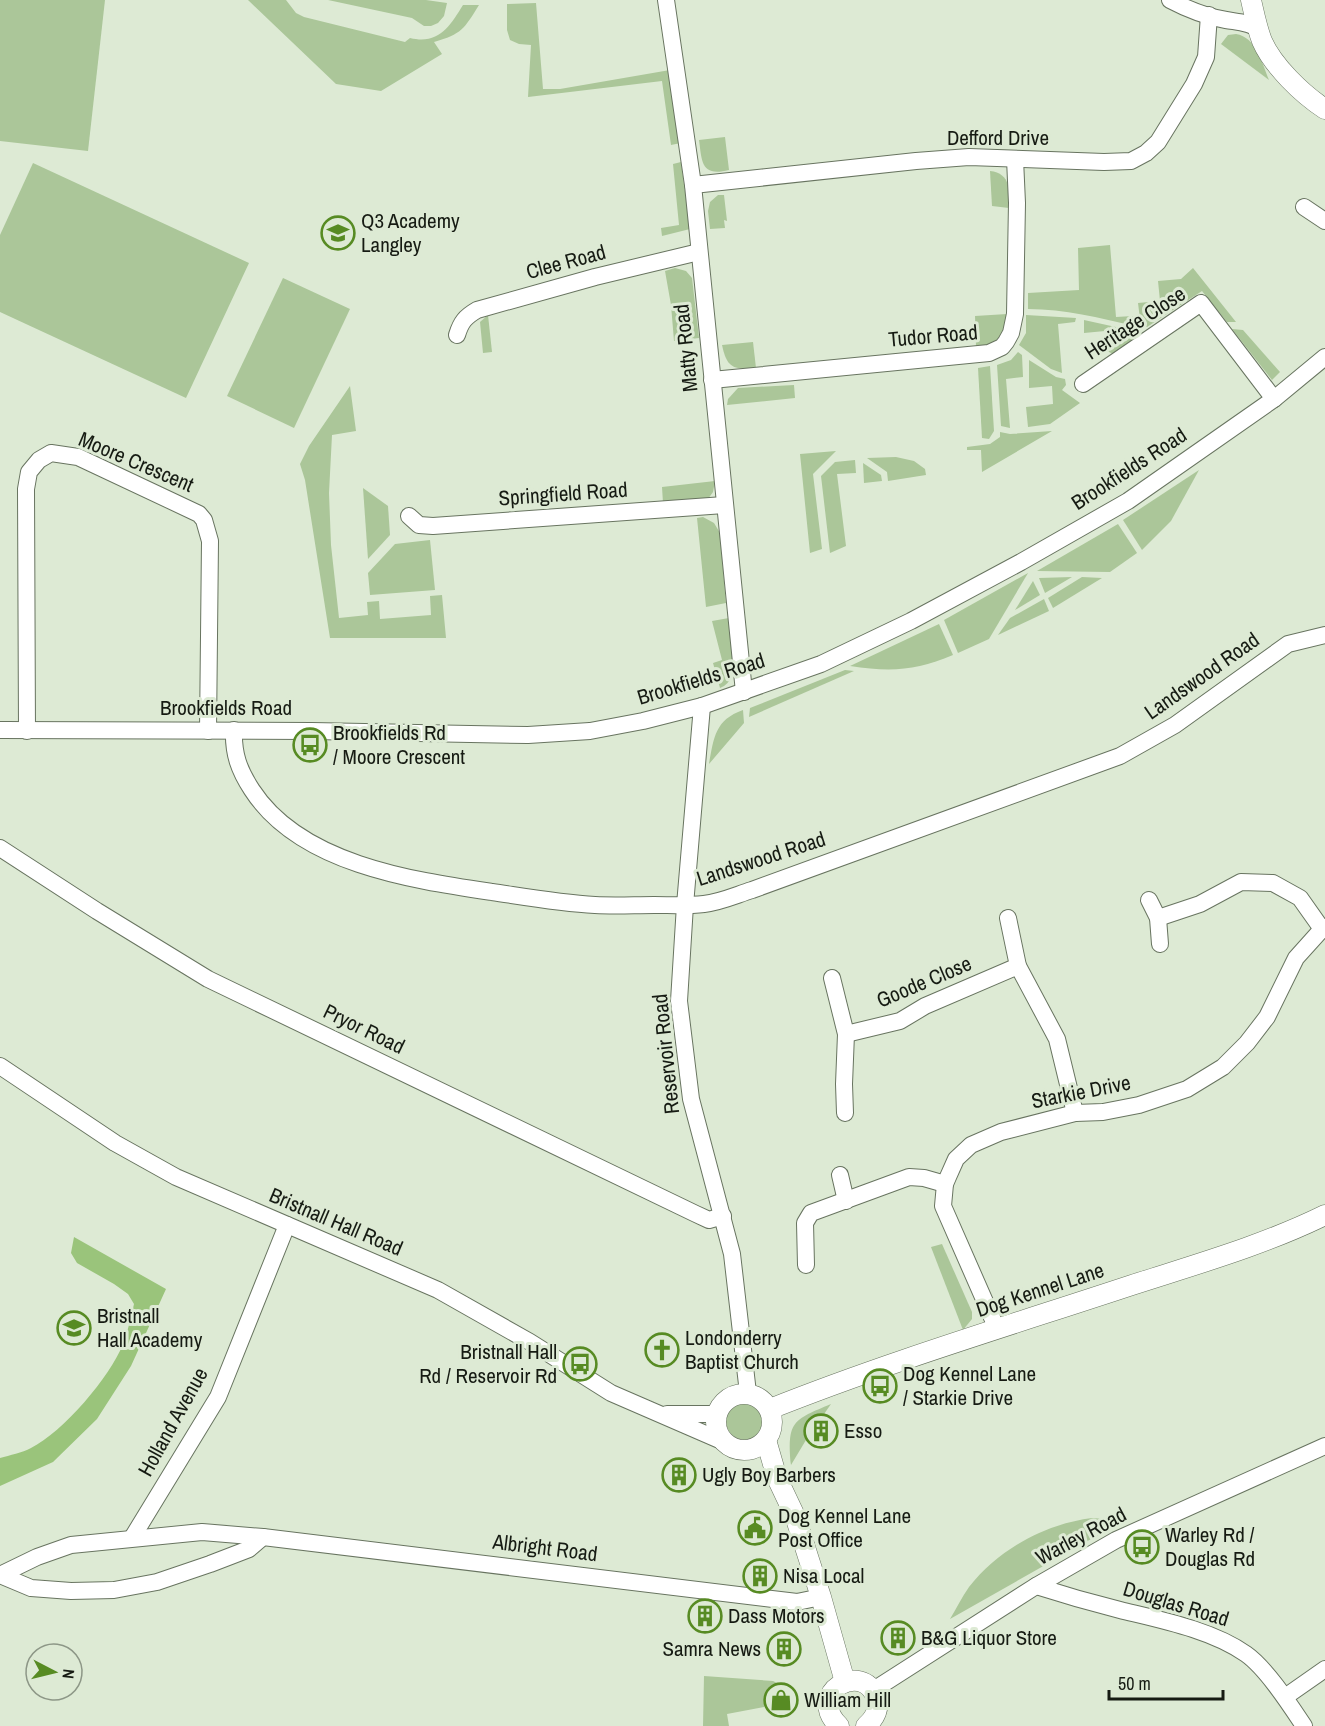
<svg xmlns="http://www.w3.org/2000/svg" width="1325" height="1726" font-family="'Archivo Narrow',sans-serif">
<rect width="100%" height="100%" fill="#ddead4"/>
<g fill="#abc699">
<path d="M0 0H105L88 151 0 141Z"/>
<path d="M248 0H286L296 13 304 17 405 42 410 38C439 45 450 26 463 5H479C464 29 462 34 434 42L442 54 381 91 336 84Z"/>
<path d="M328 0H426L447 3 444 16 438 23 431 26H424L412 18Z"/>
<path d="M536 3 543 89H560L670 70 681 143 671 145 662 81 528 97 531 45 519 44 510 40 507 30V4Z"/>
<path d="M1236 34C1256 37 1262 63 1269 80L1221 44 1228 35Z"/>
<path d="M725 137 729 170C701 177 702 162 699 140Z"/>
<path d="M681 162 690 229 662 236 661 228 679 225 673 164Z"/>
<path d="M33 163 249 263 186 398 0 312V235Z"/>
<path d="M990 171C1011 173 1010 192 1009 208L992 206Z"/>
<path d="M718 195H724L727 221 724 220 725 228 710 229 708 211 710 202Z"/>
<path d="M1110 245 1116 317 1133 316 1135 326C1099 318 1065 309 1028 309V293L1079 290 1078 248Z"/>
<path d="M675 268 686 271 692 278 699 338 674 341 671 305 665 271Z"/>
<path d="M1193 268 1236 322H1227L1202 291 1147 327H1141L1138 303 1160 301 1158 281 1181 279Z"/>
<path d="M283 278 350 309 294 428 227 396Z"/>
<path d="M1007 314 1002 336 994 345 976 346 975 316Z"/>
<path d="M488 315 492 352 483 353 480 322Z"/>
<path d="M1026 315 1076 318 1075 322 1058 324 1062 373 1051 369 1019 345 1026 333Z"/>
<path d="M1084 320 1143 333 1113 354 1107 351 1105 331 1084 333Z"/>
<path d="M1232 329 1243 330 1280 372 1272 380Z"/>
<path d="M753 342 756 368C733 370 727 368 722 345Z"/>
<path d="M1018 352 1022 355 1023 377 1006 379 1010 428 1001 426 997 365 1011 360Z"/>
<path d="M1029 360 1056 377 1065 379 1066 385 1062 390 1080 403 1050 424 1028 427 1026 407 1053 404 1052 386 1029 388Z"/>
<path d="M990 366 994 431 989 439 982 438 978 368Z"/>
<path d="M794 385 795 398 727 405 728 399 738 388Z"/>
<path d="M350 386 356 431 332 435 329 493 331 545 339 618 368 615 367 602 379 601 380 619 431 615 430 596 442 595 446 638H330L305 480 300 464 309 446Z"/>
<path d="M1052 431 982 472 981 450H967V447L990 444 1000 437V432L1010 434Z"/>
<path d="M836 451 813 474 822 549 810 553 800 454Z"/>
<path d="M896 457 914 461 925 469 926 475 888 481 887 472 867 458Z"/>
<path d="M855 460 856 473 837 474 846 546 830 553 821 476 835 462Z"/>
<path d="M863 463 881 475 882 481 864 483Z"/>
<path d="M1199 470 1171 521 1142 550 1123 520Z"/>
<path d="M715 481 713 492 708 499 663 503 662 487Z"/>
<path d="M363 488 388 506 390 535 368 559Z"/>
<path d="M703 517 714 523 720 533 725 593 726 603 706 607 697 518Z"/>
<path d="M1118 524 1137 553 1110 572 1037 571Z"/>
<path d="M430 540 435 590 370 595 368 573 395 544Z"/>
<path d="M1028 573 989 639 958 653 944 620Z"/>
<path d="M1072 577 1045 593 1039 578Z"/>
<path d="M1082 577 1102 578 1053 608 1048 598Z"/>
<path d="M1033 581 1040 595 1015 610Z"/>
<path d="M1044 599 1049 611 998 635 1010 618Z"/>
<path d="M729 618C731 637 744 679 720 688L713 663 722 660 712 621Z"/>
<path d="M939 624 953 655C916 671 890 672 850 666Z"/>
<path d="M845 670 854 671 749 717 750 708Z"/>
<path d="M743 710 744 723 709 764C714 737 715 720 743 710Z"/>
<path d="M942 1244 972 1312V1319L963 1330 931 1247Z"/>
<circle cx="745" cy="1421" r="19"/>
<path d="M831 1404 806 1440 791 1465C787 1421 793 1420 831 1404Z"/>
<path d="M1092 1518 1128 1521 1100 1534 950 1619C956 1609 962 1597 969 1587 999 1549 1045 1524 1092 1518Z"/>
<path d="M704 1676 773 1681 777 1683 764 1707 727 1714 729 1726H703Z"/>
</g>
<path fill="#9ac47b" d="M74 1237 166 1289 131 1366 97 1419 53 1462 0 1486V1458C10 1455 22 1453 31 1448 63 1432 110 1377 123 1344 128 1331 131 1317 134 1304L128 1294 114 1284 77 1263 71 1253Z"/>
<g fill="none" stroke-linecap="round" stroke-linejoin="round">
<defs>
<g id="minor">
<path d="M666 0 693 185 744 692"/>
<path d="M1170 0C1187 9 1208 17 1226 20 1238 22 1249 22 1259 29"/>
<path d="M693 185 916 161 969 157 1104 162 1131 161 1146 153 1158 142 1194 84 1206 57 1209 15"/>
<path d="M1304 207 1325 221"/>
<path d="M457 335C461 322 465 317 477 310L595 277 699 252"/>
<path d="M712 380 989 353 1002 347 1006 342 1011 333 1015 314 1017 203 1015 159"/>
<path d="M1083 384 1201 303 1274 399"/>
<path d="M409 516 419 525 433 526 724 505"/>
<path d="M702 706 685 905 679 1001 691 1099 732 1254 748 1393"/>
<path d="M0 730 312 731 528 735 590 731 643 721 702 706 821 664 911 621 1021 562 1128 501 1274 399 1325 357"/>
<path d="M234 730C233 754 239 770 252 790 300 864 411 880 492 892 526 897 560 903 595 905 615 906 634 905 654 905 671 905 688 906 704 904 721 902 736 895 752 890L1120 756 1175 725 1288 644 1325 635"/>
<path d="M27 731 26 489 29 472 39 460 51 453 78 457 199 514 204 520 210 541 208 731"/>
<path d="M0 848 97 911 208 979 696 1214 709 1220 723 1216"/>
<path d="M1149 900 1158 918 1160 944"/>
<path d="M1008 918 1018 966 1057 1039 1075 1113"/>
<path d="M1158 918 1200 904 1241 882 1273 883 1300 898 1322 929"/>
<path d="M832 978 846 1034 844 1084 845 1113"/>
<path d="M846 1034 900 1021 925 1006 1018 966"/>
<path d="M0 1066 115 1143 176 1177 438 1290 530 1342 611 1393 724 1442"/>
<path d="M840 1175 846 1201"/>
<path d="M806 1265 805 1223 811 1213 909 1177 924 1178 945 1184"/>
<path d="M997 1329 943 1206 945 1184 948 1177 956 1159 971 1145 1001 1132 1075 1113 1103 1112 1139 1105 1187 1089 1223 1067 1247 1043 1267 1017 1296 958 1322 929 1325 927"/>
<path d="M667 1414H717"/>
<path d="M132 1538 218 1397 287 1225"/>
<path d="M0 1575 37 1557 71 1545 202 1532 263 1537 797 1602 821 1597"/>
<path d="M0 1575 31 1588 71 1591 114 1590 157 1582 210 1564 249 1549 263 1537"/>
<path d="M1036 1586C1064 1595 1092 1603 1120 1610 1161 1620 1212 1630 1246 1654 1266 1668 1290 1705 1304 1726"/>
<path d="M872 1691 1036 1586 1116 1540 1325 1446"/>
<path d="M1285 1697 1325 1669"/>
</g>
<g id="major">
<path d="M1251 0C1254 13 1257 28 1262 41 1273 66 1302 94 1325 109"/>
<circle cx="744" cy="1422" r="28"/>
<path d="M770 1409C888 1362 1011 1325 1132 1285 1197 1264 1264 1245 1325 1215"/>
<path d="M766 1440 777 1478 795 1516 821 1597 845 1682"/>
<path d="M839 1726C805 1693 862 1660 876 1697 880 1709 875 1718 866 1726"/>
</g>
</defs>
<use href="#minor" stroke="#687460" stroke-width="18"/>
<use href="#major" stroke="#687460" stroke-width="21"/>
<use href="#minor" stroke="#fff" stroke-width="16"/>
<use href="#major" stroke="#fff" stroke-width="20"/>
</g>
<defs>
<symbol id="school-ring" viewBox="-11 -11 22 22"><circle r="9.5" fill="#ddead4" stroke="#578b23" stroke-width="1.5"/><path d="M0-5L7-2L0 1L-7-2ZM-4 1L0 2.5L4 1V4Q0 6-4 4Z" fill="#578b23"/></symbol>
<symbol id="bus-ring" viewBox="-11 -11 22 22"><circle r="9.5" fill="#ddead4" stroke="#578b23" stroke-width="1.5"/><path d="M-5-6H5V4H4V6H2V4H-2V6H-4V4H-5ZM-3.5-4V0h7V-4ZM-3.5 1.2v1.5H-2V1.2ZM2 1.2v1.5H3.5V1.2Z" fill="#578b23"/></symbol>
<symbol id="church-ring" viewBox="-11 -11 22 22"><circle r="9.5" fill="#ddead4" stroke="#578b23" stroke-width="1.5"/><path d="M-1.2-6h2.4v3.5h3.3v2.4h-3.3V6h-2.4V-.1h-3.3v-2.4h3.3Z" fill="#578b23"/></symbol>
<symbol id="building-ring" viewBox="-11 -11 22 22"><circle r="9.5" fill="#ddead4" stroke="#578b23" stroke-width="1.5"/><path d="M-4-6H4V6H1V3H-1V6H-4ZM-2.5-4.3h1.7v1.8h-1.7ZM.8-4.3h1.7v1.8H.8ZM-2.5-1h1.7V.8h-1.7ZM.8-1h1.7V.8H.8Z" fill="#578b23"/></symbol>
<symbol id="civic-ring" viewBox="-11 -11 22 22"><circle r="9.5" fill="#ddead4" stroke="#578b23" stroke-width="1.5"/><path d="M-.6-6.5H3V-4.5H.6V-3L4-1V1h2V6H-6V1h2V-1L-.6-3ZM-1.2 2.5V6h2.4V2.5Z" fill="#578b23"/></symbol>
<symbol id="shop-ring" viewBox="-11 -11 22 22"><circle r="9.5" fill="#ddead4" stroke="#578b23" stroke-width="1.5"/><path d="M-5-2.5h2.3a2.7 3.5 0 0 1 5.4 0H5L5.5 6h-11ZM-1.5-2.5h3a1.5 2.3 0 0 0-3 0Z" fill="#578b23"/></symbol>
</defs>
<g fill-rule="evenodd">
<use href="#school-ring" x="319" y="214" width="38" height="38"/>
<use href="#bus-ring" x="291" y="726" width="38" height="38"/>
<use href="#school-ring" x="55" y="1309" width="38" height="38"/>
<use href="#church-ring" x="643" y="1331" width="38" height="38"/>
<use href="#bus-ring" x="561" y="1345" width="38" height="38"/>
<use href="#bus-ring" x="861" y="1367" width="38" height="38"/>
<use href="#building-ring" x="802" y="1412" width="38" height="38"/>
<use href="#building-ring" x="660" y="1456" width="38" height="38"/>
<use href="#civic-ring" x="736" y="1509" width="38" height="38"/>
<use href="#bus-ring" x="1123" y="1528" width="38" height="38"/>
<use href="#building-ring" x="741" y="1557" width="38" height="38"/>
<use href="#building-ring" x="686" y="1597" width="38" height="38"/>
<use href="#building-ring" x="879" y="1619" width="38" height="38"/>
<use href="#building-ring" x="765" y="1630" width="38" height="38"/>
<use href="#shop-ring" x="762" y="1681" width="38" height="38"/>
</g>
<g text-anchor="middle" stroke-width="6" stroke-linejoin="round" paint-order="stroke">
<g font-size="21" fill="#161b13" stroke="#ddead4">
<text x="998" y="145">Defford Drive</text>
<text transform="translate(566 262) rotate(-15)" y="7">Clee Road</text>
<text transform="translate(1135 323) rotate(-33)" y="7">Heritage Close</text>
<text transform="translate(933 336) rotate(-5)" y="7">Tudor Road</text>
<text transform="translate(686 348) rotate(-96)" y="7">Matty Road</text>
<text transform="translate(136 462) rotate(23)" y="7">Moore Crescent</text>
<text transform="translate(1129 469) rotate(-33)" y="7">Brookfields Road</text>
<text transform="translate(563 494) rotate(-4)" y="7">Springfield Road</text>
<text transform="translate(1202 676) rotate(-35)" y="7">Landswood Road</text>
<text transform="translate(701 679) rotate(-17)" y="7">Brookfields Road</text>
<text x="226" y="715">Brookfields Road</text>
<text transform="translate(761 859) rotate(-18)" y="7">Landswood Road</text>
<text transform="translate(924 982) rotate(-23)" y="7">Goode Close</text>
<text transform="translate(364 1029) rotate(26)" y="7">Pryor Road</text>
<text transform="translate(666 1054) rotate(-96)" y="7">Reservoir Road</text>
<text transform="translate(1081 1092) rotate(-11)" y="7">Starkie Drive</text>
<text transform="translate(336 1222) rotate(23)" y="7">Bristnall Hall Road</text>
<text transform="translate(1040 1290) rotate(-18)" y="7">Dog Kennel Lane</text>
<text transform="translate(173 1422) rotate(-61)" y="7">Holland Avenue</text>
<text transform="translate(1081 1536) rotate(-28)" y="7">Warley Road</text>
<text transform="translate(545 1548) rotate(7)" y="7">Albright Road</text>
<text transform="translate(1176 1604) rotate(17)" y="7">Douglas Road</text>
</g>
<g font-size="21" fill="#161b13" stroke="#ddead4" text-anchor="start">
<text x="361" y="228">Q3 Academy<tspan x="361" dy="24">Langley</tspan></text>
<text x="333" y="740">Brookfields Rd<tspan x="333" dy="24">/ Moore Crescent</tspan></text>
<text x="97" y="1323">Bristnall<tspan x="97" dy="24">Hall Academy</tspan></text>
<text x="685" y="1345">Londonderry<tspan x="685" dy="24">Baptist Church</tspan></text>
<text x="557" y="1359" text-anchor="end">Bristnall Hall<tspan x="557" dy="24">Rd / Reservoir Rd</tspan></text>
<text x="903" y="1381">Dog Kennel Lane<tspan x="903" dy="24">/ Starkie Drive</tspan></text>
<text x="844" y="1438">Esso</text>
<text x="702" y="1482">Ugly Boy Barbers</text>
<text x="778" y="1523">Dog Kennel Lane<tspan x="778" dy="24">Post Office</tspan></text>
<text x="1165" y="1542">Warley Rd /<tspan x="1165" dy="24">Douglas Rd</tspan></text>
<text x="783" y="1583">Nisa Local</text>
<text x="728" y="1623">Dass Motors</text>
<text x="921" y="1645">B&amp;G Liquor Store</text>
<text x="761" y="1656" text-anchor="end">Samra News</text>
<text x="804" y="1707">William Hill</text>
</g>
</g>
<g transform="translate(54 1672) rotate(97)"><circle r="28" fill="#ddead4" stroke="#8d9787" stroke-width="1.5"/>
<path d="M0-4.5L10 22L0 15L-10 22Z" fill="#578b23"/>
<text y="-9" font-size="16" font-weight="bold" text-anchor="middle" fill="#161b13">N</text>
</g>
<path d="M1109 1690v9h114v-9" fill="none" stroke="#161b13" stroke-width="3"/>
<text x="1118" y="1690" font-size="18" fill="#161b13" stroke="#ddead4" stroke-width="4.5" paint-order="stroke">50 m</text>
</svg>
